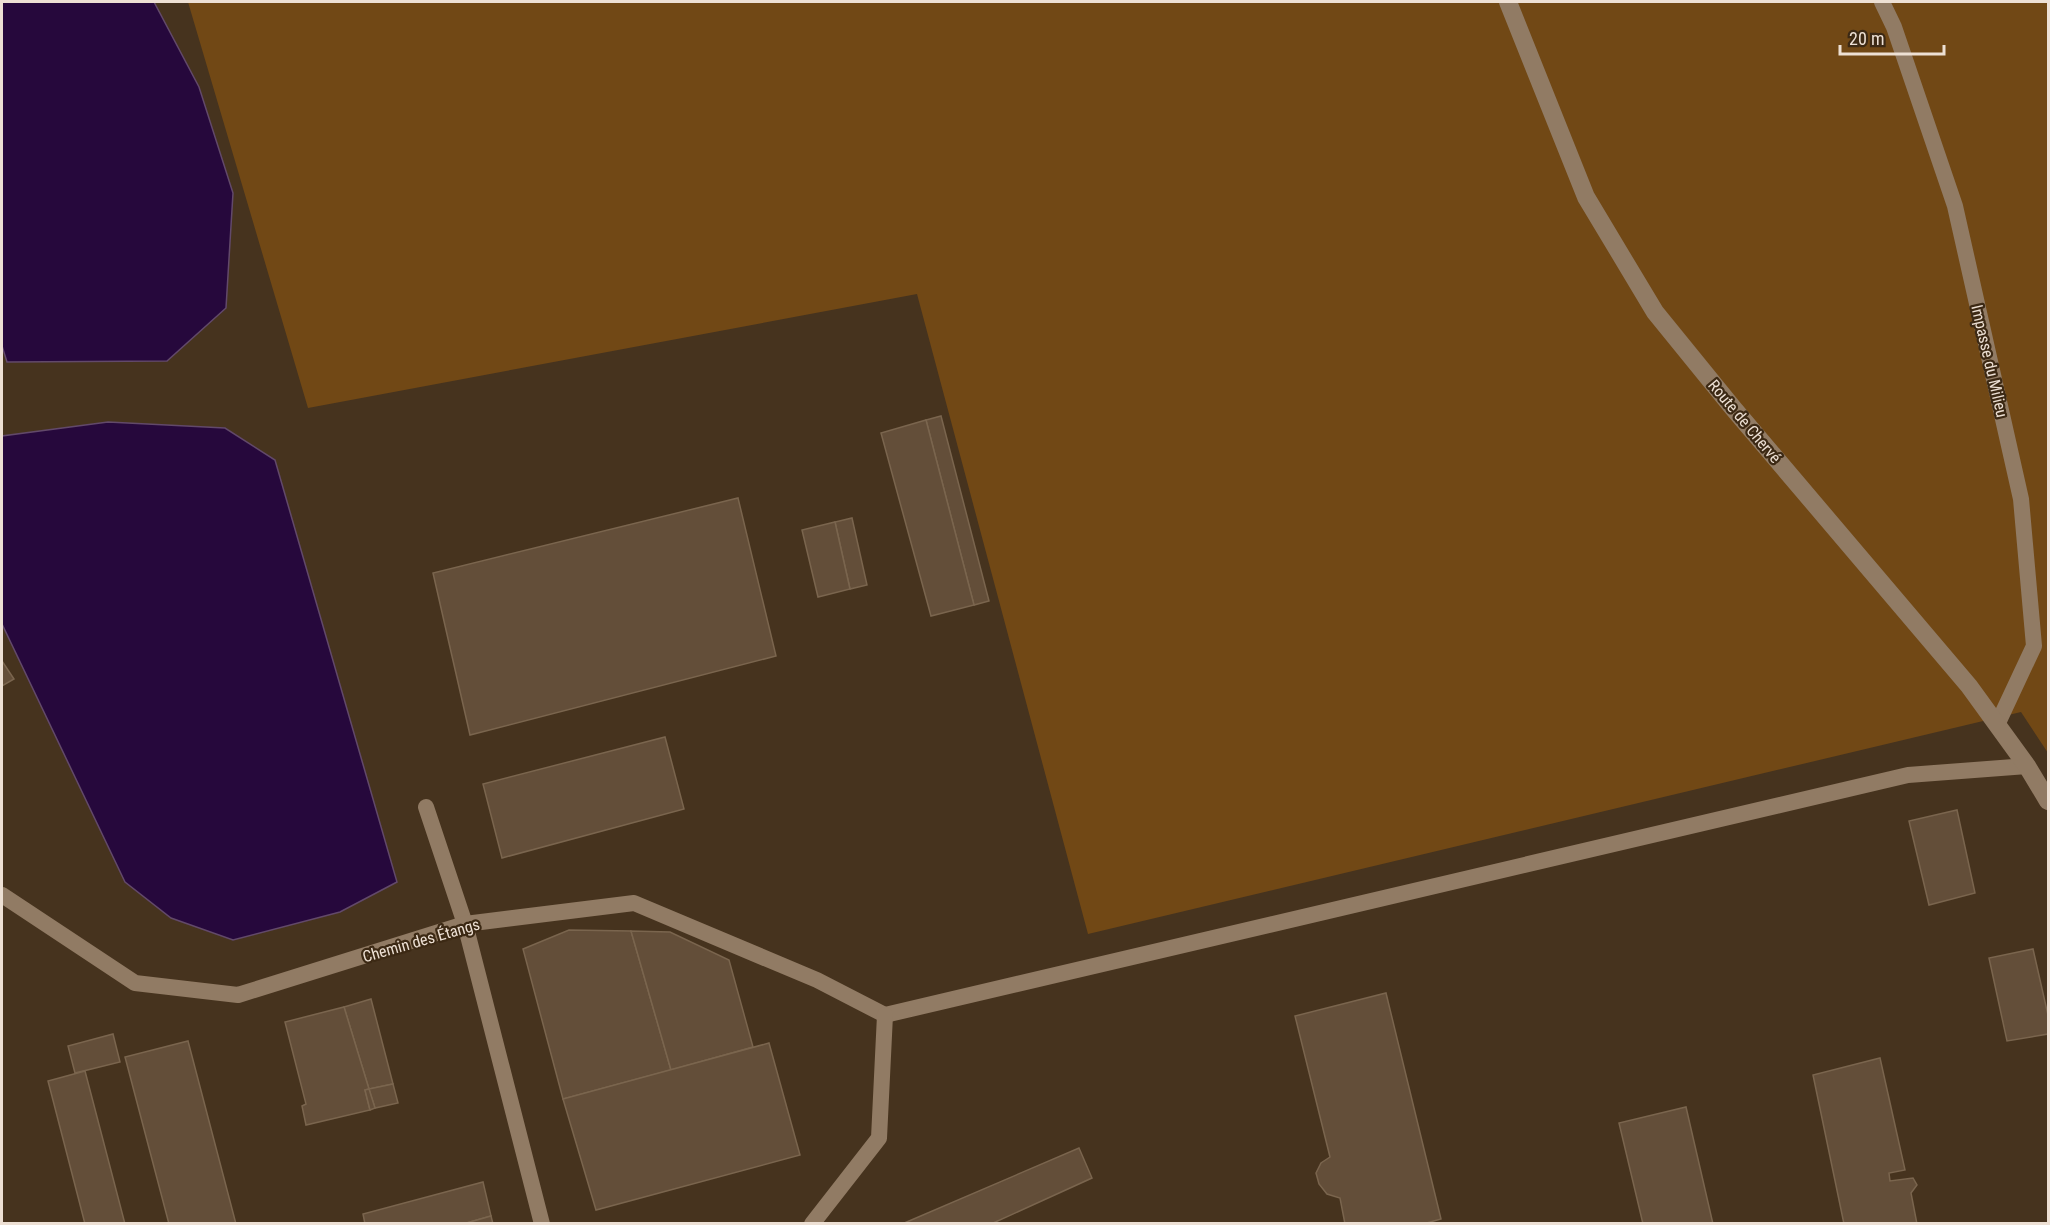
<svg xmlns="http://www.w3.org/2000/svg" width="2050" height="1225" font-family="'Roboto Condensed',sans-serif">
<rect width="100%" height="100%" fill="#46331e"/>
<path fill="#714815" d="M188 2H2048V753L2021 712 1088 934 917 294 308 408Z"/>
<g fill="#26083c" stroke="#62496a" stroke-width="1.5">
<path d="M2 2H154L199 87 233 193 226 308 167 361 7 362 2 346Z"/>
<path d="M108 422 225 428 275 460 397 882 340 912 233 940 171 918 125 882 2 624V436Z"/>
</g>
<g fill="#634e39" stroke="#7a654e" stroke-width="1.5">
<path d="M941 416 989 601 974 605 926 420Z"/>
<path d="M926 420 974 605 931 616 881 433Z"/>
<path d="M738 498 776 656 470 735 433 573Z"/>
<path d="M852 518 867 585 850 589 835 522Z"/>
<path d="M835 522 850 589 818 597 802 530Z"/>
<path d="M2 661 14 679 2 686Z"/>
<path d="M665 737 684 809 502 858 483 784Z"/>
<path d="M1957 810 1975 893 1929 905 1909 821Z"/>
<path d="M569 930 631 931 671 1070 563 1099 523 949Z"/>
<path d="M631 931 670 932 729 960 753 1047 671 1070Z"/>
<path d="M2033 949 2048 1015V1034L2007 1041 1989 958Z"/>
<path d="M1386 993 1441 1219 1423 1224H1345L1340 1198 1327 1194 1319 1184 1316 1173 1321 1163 1330 1157 1295 1016Z"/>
<path d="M371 999 393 1084 369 1089 344 1007Z"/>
<path d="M344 1007 369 1089 365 1090 370 1110 306 1125 302 1106 306 1104 285 1022Z"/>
<path d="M113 1034 120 1062 75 1073 68 1046Z"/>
<path d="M188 1041 236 1224H169L125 1057Z"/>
<path d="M769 1043 800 1155 596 1210 563 1099Z"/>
<path d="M1880 1058 1905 1170 1889 1173 1890 1181 1913 1178 1917 1185 1911 1193 1917 1224H1844L1813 1075Z"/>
<path d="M85 1071 125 1224H85L48 1081Z"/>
<path d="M393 1084 398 1103 375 1108 369 1089Z"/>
<path d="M369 1089 375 1108 370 1110 365 1090Z"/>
<path d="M1686 1107 1713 1224H1643L1619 1123Z"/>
<path d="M1079 1148 1092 1178 991 1224H902Z"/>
<path d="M483 1182 491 1216 463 1224H365L363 1214Z"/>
<path d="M491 1216 493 1224H463Z"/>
</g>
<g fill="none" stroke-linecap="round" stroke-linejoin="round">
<g stroke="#917b64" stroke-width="16">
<path d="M1882 2 1894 27 1955 206 2021 499 2034 646 1997 725"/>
<path d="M426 807 465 924 542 1224"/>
<path d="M2 895 135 983 238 995 465 924 634 903 817 980 885 1015"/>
<path d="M885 1015 1908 775 2027 766"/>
<path d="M812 1224 879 1138 885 1015"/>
</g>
<path stroke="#917b64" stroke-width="18" d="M1508 2 1586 197 1655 312 1733 408 1969 686 2027 766 2048 801"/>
</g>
<g text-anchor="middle" stroke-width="4.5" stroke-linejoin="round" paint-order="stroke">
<g font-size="16" fill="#ede0d4" stroke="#3c2914">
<text transform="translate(1990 361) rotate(77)" y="6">Impasse du Milieu</text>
<text transform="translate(1745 421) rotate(50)" y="6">Route de Chervé</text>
<text transform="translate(421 940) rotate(-16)" y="6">Chemin des Étangs</text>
</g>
</g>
<rect width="2050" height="1225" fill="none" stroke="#ede0d4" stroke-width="6"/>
<path d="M1840 45v9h104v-9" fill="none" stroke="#ede0d4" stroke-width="3"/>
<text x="1849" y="45" font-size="18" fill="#ede0d4" stroke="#3c2914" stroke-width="4.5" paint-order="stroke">20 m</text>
</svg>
